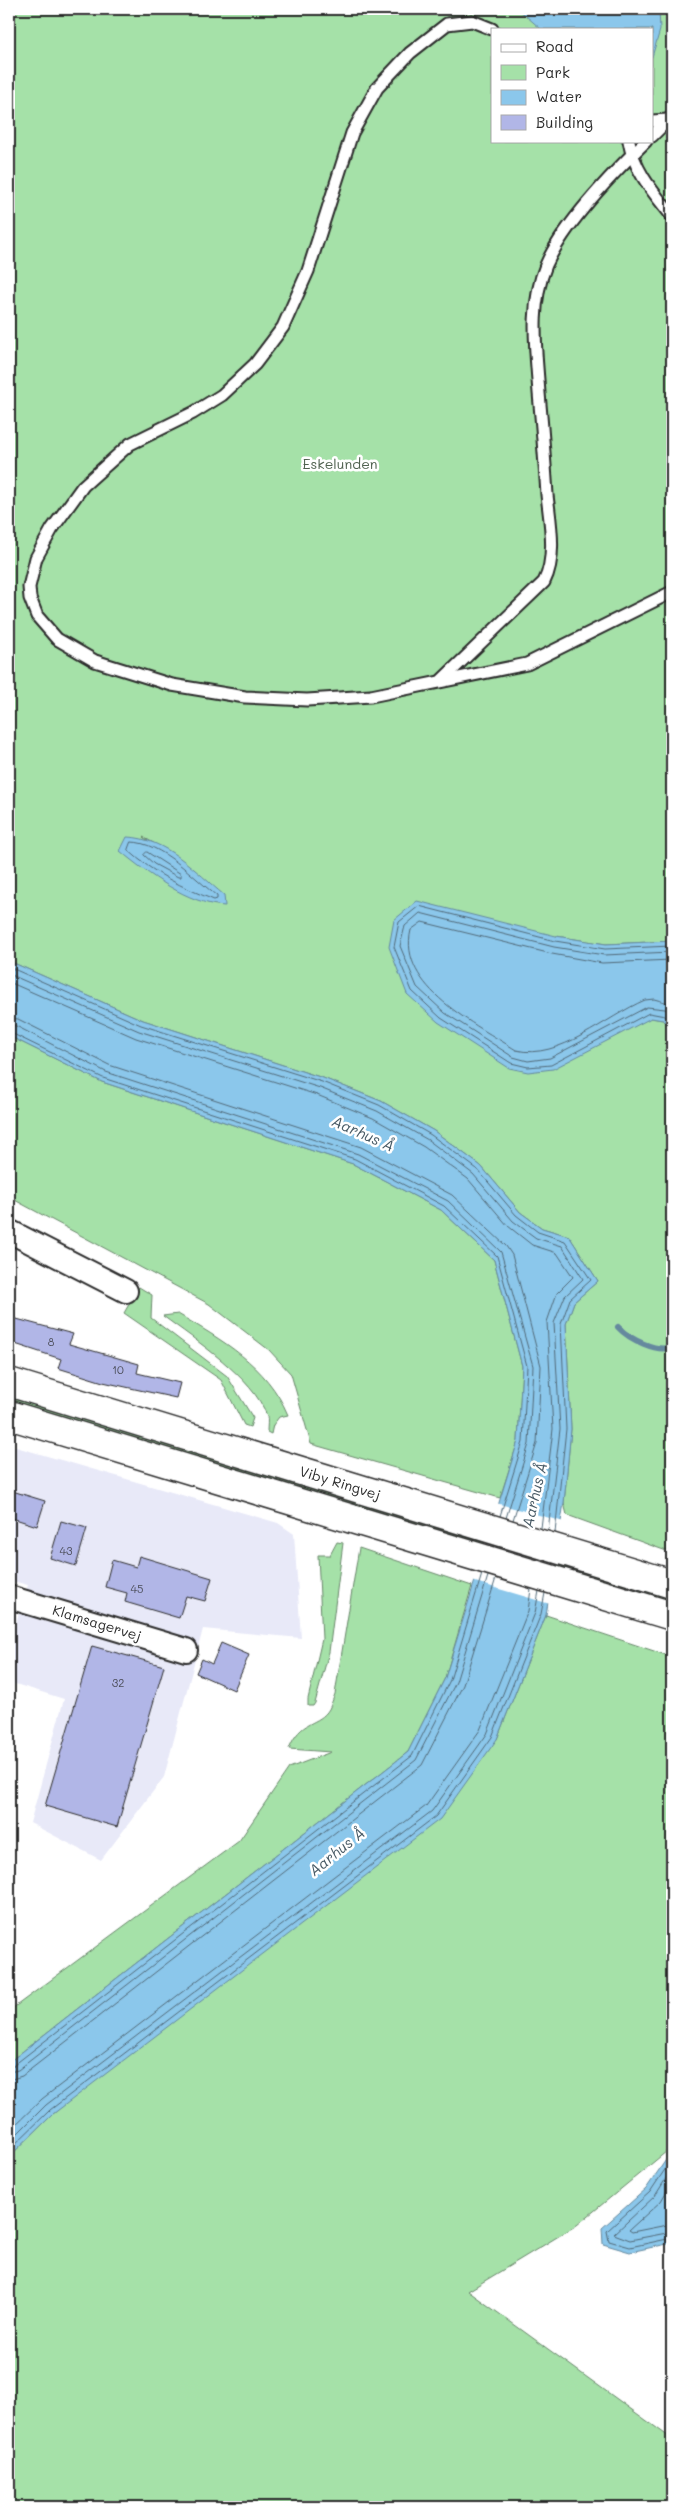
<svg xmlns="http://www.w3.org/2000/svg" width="681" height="2516" font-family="Mali,sans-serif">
<rect width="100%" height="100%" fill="#fff"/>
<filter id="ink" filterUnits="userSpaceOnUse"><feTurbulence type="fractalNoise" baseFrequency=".02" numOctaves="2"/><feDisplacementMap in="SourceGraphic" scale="10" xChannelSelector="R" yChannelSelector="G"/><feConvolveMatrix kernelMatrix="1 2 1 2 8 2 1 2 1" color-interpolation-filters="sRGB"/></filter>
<g filter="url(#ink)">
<path fill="#e8e9f8" d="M9 1445 278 1523 294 1534 301 1638 203 1629 164 1777 101 1860 30 1823 64 1699 9 1682V1644L28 1585 9 1580Z"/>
<g fill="#a5e1a8" stroke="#68866a" fill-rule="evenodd">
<path d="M9 9H672V941L606 944 556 936 651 1018 663 1020 672 1027V1553L567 1515 564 1503 571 1429 566 1324 574 1302 598 1281 569 1236 542 1228 520 1212 481 1166 434 1131 381 1101 323 1078 143 1020 9 961ZM492 29H652V141H492ZM143 837 175 855 205 886Z"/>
<path d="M9 1036 102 1082 353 1164 441 1210 494 1260 522 1366 518 1441 500 1498 311 1444 291 1374 269 1350 209 1304 9 1197Z"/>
<path d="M139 1287 152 1295 151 1318 227 1376 253 1418 250 1427 244 1425 221 1380 124 1313Z"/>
<path d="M178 1314C222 1340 267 1365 288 1415L279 1417 273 1425 271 1434 267 1432C267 1427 268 1420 267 1416 254 1378 195 1340 163 1316Z"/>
<path d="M9 1396 502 1544 500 1550 9 1402Z"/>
<path d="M337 1542 343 1543 329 1652 315 1703 313 1706H308V1699L322 1639 318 1555H330Z"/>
<path d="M359 1548 472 1586 445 1678 408 1752 9 2062V2011L239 1841 289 1768 331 1752 289 1749C300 1719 319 1726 329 1709 331 1705 333 1699 335 1694Z"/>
<path d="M541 1557 672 1597V1603L539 1562Z"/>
<path d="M546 1615 672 1657V2147L577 2225 468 2291 672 2439V2507H9V2157L53 2114 497 1739Z"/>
</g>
<g fill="#8bc7eb" stroke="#65899e">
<path d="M518 9H659L660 30 652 57V29H541Z"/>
<path d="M127 837C166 838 196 872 224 895L225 906C188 904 148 874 120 851Z"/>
<path d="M417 901 556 936 606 944 672 941V1027L663 1020 651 1018 553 1069 528 1072 509 1068 438 1022 407 994 389 947 394 920Z"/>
<path d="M9 961 143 1020 323 1078 381 1101 434 1131 481 1166 520 1212 542 1228 569 1236 598 1281 574 1302 566 1324 571 1429 564 1503 546 1615 497 1739 440 1819 53 2114 9 2157V2062L408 1752 445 1678 518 1441 522 1366 494 1260 441 1210 353 1164 102 1082 9 1036Z"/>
<path d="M672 2151V2243L630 2252 603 2244 602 2228 646 2189Z"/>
</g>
<path fill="#fff" d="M496 1503 564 1522 550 1604 472 1581Z"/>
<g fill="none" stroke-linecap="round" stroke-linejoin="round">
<g stroke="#516978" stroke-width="1">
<path d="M131 842C161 842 194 878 217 896V899L214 900C182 887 154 874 128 850Z"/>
<path d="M147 852 181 874V877H178L154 864 144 855Z"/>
<path d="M672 946 605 949 555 941 419 906 399 922 394 947 412 991 441 1018 511 1063 528 1067 551 1065 649 1013 665 1016 672 1021"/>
<path d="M672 952 604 955 554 947 420 913 405 926 400 946 417 987 445 1013 513 1057 528 1061 550 1058 647 1007 665 1009 672 1013"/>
<path d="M672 960 602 963 552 954 422 922 411 930C397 987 477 1025 516 1050 559 1061 607 1016 645 1000L654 999 672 1004"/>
<path d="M9 967 141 1025 322 1082 379 1105 431 1135 477 1169 516 1215 538 1232 565 1241 591 1280 570 1299 561 1324 566 1429 555 1533"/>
<path d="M9 974 139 1031 320 1088 377 1111 428 1140 473 1174 513 1221 536 1238 562 1246 583 1279 565 1296 554 1323 560 1429 548 1531"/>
<path d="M9 982 136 1038 317 1095 373 1118 424 1147 468 1179 508 1226 532 1245 557 1253 573 1277 557 1293 547 1322 553 1429 541 1528"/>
<path d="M9 1018 18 1019 109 1065 361 1147 452 1195 506 1246 512 1255 541 1366 537 1443 513 1520"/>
<path d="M9 1025 16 1026 106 1072 358 1154 448 1201 501 1252 533 1366 529 1444 506 1518"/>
<path d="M9 1032 103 1078 355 1159 444 1206 497 1256 527 1366 523 1442 500 1516"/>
<path d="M9 2066 14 2065 412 1756 450 1680 482 1574"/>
<path d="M9 2072 18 2070 416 1760 456 1682 488 1576"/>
<path d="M9 2080 22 2076 422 1765 463 1685 496 1578"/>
<path d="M9 2131 42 2099 426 1806 480 1730 528 1611 531 1589"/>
<path d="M9 2142 46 2105 432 1811 487 1734 535 1613 539 1591"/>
<path d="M9 2150 50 2110 436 1816 492 1737 541 1614 545 1593"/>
<path d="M672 2159 650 2192 607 2231 609 2241 630 2247 672 2238"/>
<path d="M672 2169 655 2196 614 2234 630 2240 672 2232"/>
<path d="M672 2182 661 2201 629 2230 632 2232 672 2224"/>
</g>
<path stroke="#65899e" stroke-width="6" d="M618 1327C629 1339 657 1353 672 1347"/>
</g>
<g fill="#b1b6e7" stroke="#2b2b2b">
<path d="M9 1317 73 1334 69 1344 139 1364 137 1373 180 1383 176 1398 103 1382 58 1368 61 1359 9 1342Z"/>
<path d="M9 1490 45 1501 37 1526 9 1517Z"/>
<path d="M61 1521 87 1528 76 1566 50 1558Z"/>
<path d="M139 1556 212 1578 205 1601 186 1596 179 1618 125 1602 127 1593 105 1587 112 1560 136 1567Z"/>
<path d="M221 1643 249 1655 234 1690 196 1673 202 1659 212 1664Z"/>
<path d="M92 1646 164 1666 117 1827 45 1806Z"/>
</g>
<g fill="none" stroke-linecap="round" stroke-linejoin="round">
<defs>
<g id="lane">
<path d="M492 29 472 21 447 24 410 53 377 88 352 133 308 271 283 327 255 364 222 395 193 413 130 444 83 486 52 529 36 558 29 587 30 598 37 616 57 639 95 661 172 685 245 697 307 700 371 696 527 664 672 592"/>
<path d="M652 121 668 120"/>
<path d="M652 136 672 116"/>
<path d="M629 141C634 171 654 193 672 216"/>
<path d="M442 680 544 582C557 557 550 522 547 495 545 461 542 427 539 393 536 350 529 306 546 265 564 224 614 172 646 141"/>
</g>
<g id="street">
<path d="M9 1231 126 1291"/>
<path d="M9 1597 186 1650"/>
</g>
<g id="secondary">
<path d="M9 1382 672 1584"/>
<path d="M9 1415 672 1616"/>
</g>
</defs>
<use href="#lane" stroke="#2b2b2b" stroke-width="15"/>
<use href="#street" stroke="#2b2b2b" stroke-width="26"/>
<use href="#secondary" stroke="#2b2b2b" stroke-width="31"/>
<use href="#lane" stroke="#fff" stroke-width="11"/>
<use href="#street" stroke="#fff" stroke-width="22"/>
<use href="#secondary" stroke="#fff" stroke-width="28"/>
</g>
</g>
<g text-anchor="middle" stroke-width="5" stroke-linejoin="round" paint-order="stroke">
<g font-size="11" fill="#4c4e5a">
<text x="51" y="1346">8</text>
<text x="118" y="1374">10</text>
<text x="66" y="1555">43</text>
<text x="137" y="1593">45</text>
<text x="118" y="1687">32</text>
</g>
<g font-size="14" fill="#506250" stroke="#fff">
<text x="340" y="469">Eskelunden</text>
</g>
<g font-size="14" fill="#2b2b2b" stroke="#fff">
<text transform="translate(340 1483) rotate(17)" y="5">Viby Ringvej</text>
<text transform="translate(97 1623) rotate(17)" y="5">Klamsagervej</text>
</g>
<g font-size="15" font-style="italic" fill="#485a65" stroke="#fff">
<text transform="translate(363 1134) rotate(24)" y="5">Aarhus Å</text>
<text transform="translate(535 1495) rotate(-77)" y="5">Aarhus Å</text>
<text transform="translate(337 1852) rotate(-39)" y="5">Aarhus Å</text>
</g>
</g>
<rect width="681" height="2516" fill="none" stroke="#fff" stroke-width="30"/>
<rect x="15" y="15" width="651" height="2486" fill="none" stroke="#2b2b2b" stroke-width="2" filter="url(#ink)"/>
<rect x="491" y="28" width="162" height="115" fill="#ffffff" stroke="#aaaaaa"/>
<rect x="501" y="44" width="25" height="8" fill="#ffffff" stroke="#aaaaaa"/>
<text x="536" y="52" font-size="15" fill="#2b2b2b">Road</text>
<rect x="501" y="65" width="25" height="15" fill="#a5e1a8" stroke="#aaaaaa"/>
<text x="536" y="78" font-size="15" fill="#2b2b2b">Park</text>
<rect x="501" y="90" width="25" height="15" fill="#8bc7eb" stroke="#aaaaaa"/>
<text x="536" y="102" font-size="15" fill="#2b2b2b">Water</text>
<rect x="501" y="115" width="25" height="15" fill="#b1b6e7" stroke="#aaaaaa"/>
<text x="536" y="128" font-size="15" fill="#2b2b2b">Building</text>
</svg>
